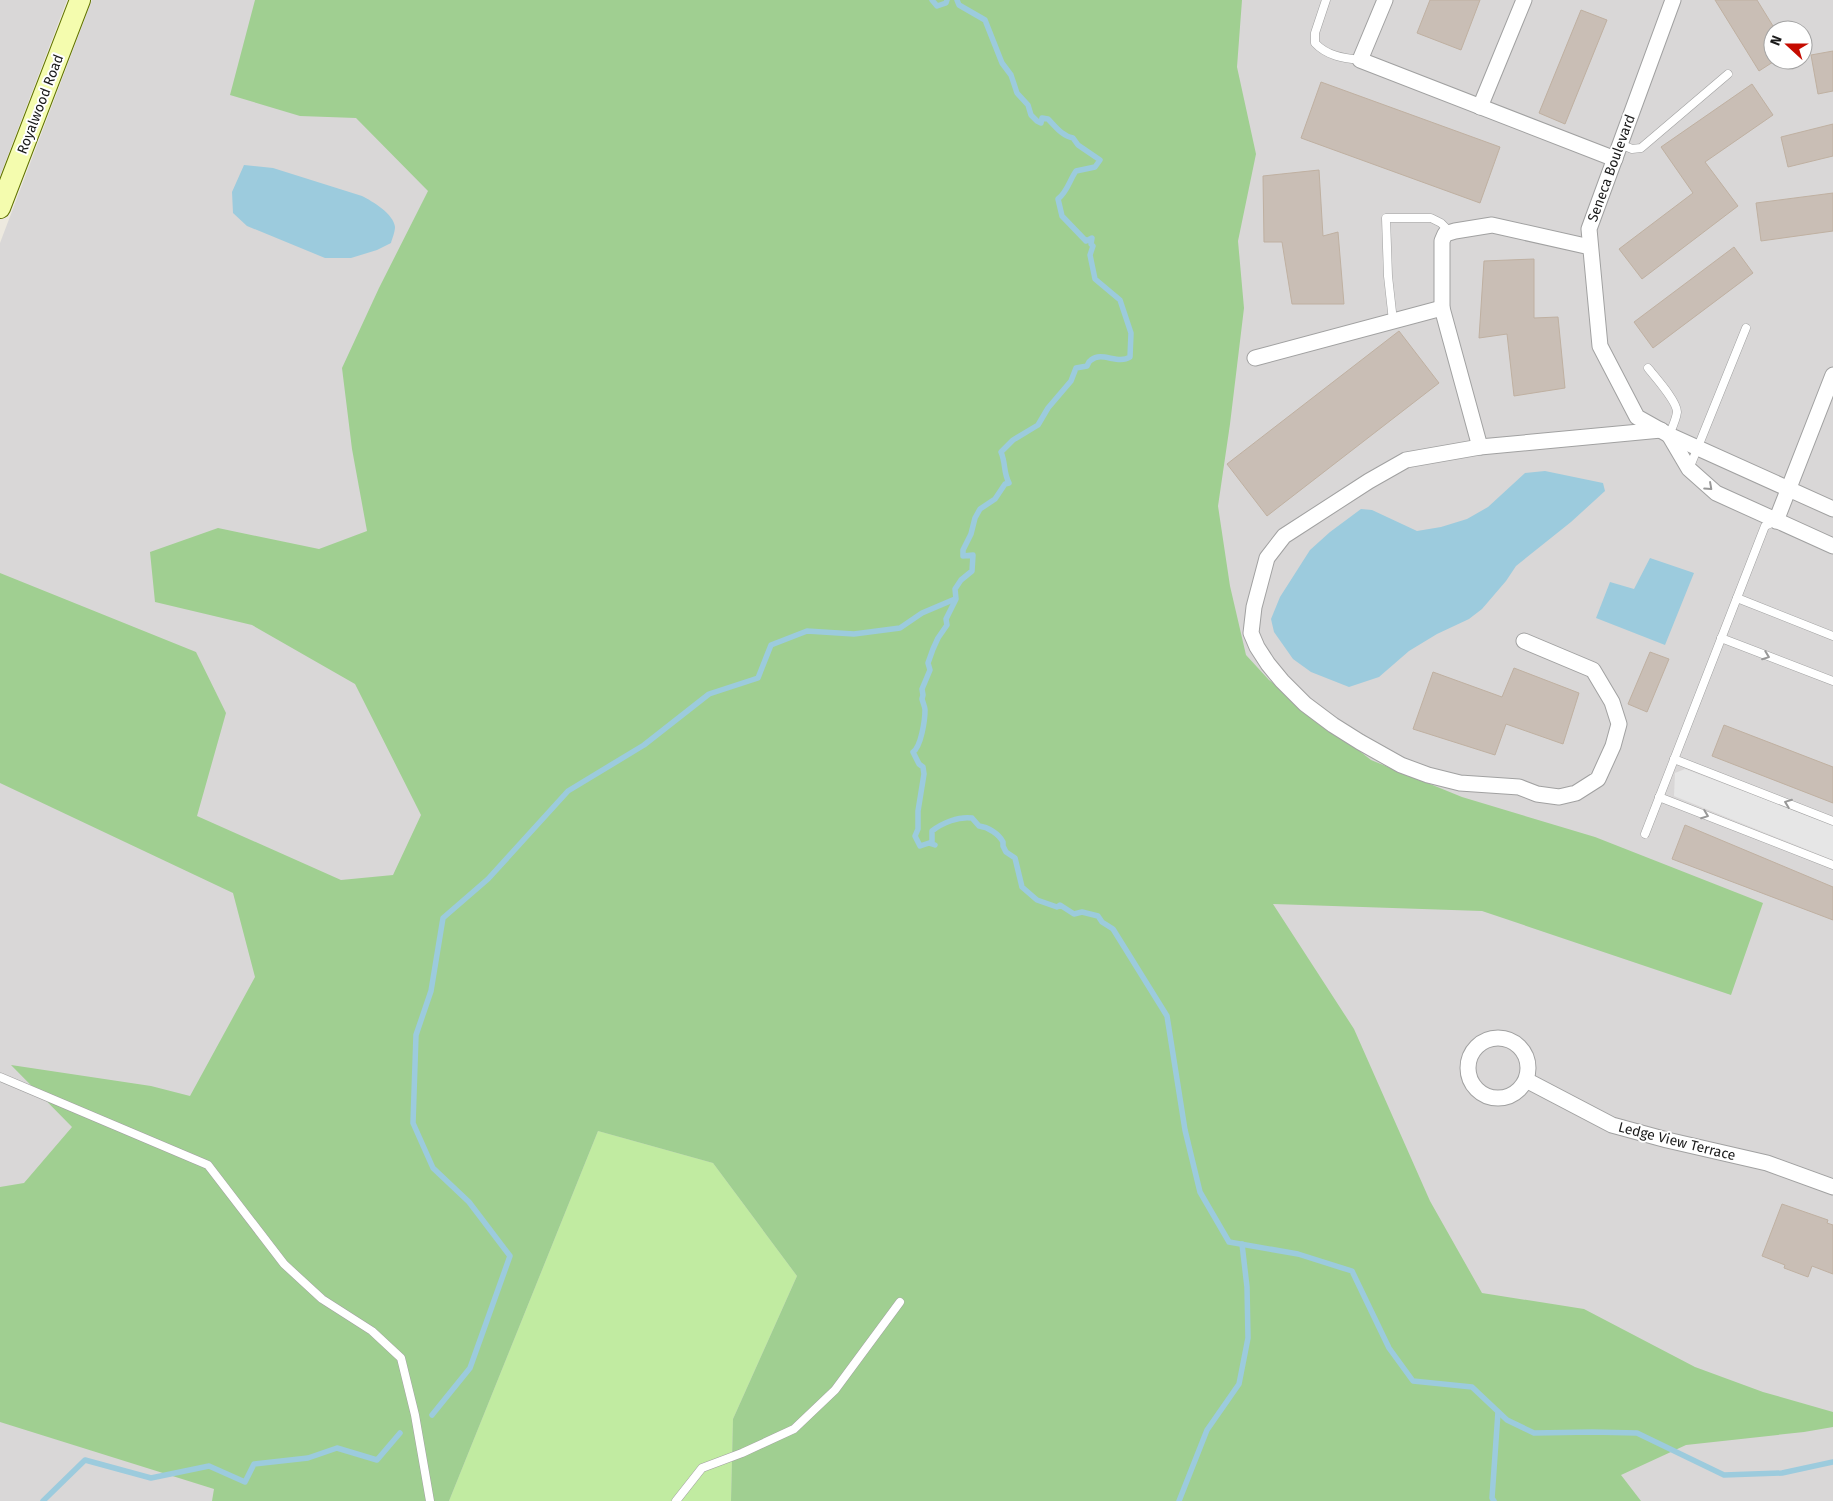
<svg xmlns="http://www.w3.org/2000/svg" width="1833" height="1501" font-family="'Fira Sans',sans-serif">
<rect width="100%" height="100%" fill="#ede9df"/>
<g fill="#d9d7d7" fill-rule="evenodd">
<path d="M0 0H67L0 176Z"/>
<path d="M92 0H1833V1501H0V243ZM1773 30H1803V60H1773Z"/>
</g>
<path fill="#c1eba1" d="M598 1131 713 1163 797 1276 733 1419 731 1501H449Z"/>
<path fill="#a0cf91" d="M255 0H1242L1237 67 1256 154 1238 241 1244 308 1230 424 1218 506 1230 586 1246 655 1269 680 1371 760 1462 797 1595 837 1763 903 1731 995 1482 911 1273 904 1354 1029 1430 1201 1482 1293 1584 1309 1695 1367 1763 1392 1833 1412V1427L1804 1432 1686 1445 1621 1475 1641 1501H731L733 1419 797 1276 713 1163 598 1131 449 1501H212L214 1489 0 1422V1187L24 1183 72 1127 11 1065 151 1086 190 1096 255 977 233 893 0 783V573L196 652 226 713 197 816 341 880 393 875 421 815 355 684 252 625 155 602 150 552 218 528 319 549 367 531 352 449 342 368 379 288 428 191 356 118 300 116 230 95Z"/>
<path fill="#e6e6e6" d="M1685 769 1833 825V860L1674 796 1675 773Z"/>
<g fill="#9ccbdd">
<path d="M244 165 273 168 362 196C372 201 394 214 395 227 395 232 392 239 391 243L377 250 351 258H325L247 226 233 213 232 192Z"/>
<path d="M1545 471 1603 483 1605 491 1571 522 1516 566 1506 581 1482 609 1469 619 1437 634 1409 651 1379 677 1349 687 1311 672 1293 659 1274 632 1271 619 1280 597 1310 550 1330 532 1361 509 1372 510 1417 531 1441 527 1467 519 1488 507 1525 473Z"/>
<path d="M1650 558 1694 573 1665 645 1596 618 1610 582 1634 589Z"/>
</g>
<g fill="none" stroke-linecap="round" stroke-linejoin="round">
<g stroke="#9ccbdd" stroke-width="5.5">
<path d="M932 0 937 6 946 3 947 0"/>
<path d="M957 0 959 5 985 20 1002 63 1011 75 1017 93 1028 105 1031 115 1037 121 1041 123 1042 118 1048 119C1055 126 1062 136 1073 138L1078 145 1100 160 1095 167 1076 171C1069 181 1068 191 1058 199L1062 216 1086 241 1092 238 1091 244 1093 246 1090 255 1095 279 1120 300 1131 333 1130 357C1118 365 1102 351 1091 360 1089 361 1088 364 1087 366L1076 368 1071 381 1048 408 1038 425 1013 440 1001 452C1006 464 1003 471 1009 483L1005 484 995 499 980 509 975 518 971 534 963 550V556L973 555 972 571 961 580 955 589 956 599 946 619 947 625 938 638 933 649 928 663 930 670 922 689 923 695 922 699C923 703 925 707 925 710 925 720 921 747 913 752L919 764 923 767 924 774 918 811V829L915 836 920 846 929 843 935 845 932 844V831C942 823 959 816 972 818L979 826C988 827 999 834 1003 842V846L1006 852 1015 858 1022 887 1037 900 1057 907 1060 905 1074 914 1082 912 1098 916 1102 922 1113 929 1167 1016 1185 1130 1200 1192 1229 1242 1298 1254 1352 1271 1389 1348 1413 1381 1472 1387 1507 1420 1534 1433 1592 1432 1637 1433 1724 1475 1782 1473 1833 1462"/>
<path d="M432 1415 470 1368 510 1256 469 1202 433 1168 413 1123 416 1035 431 991 443 918 488 879 568 791 644 745 709 694 758 678 771 645 807 631 854 634 900 628 922 613 955 599"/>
<path d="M43 1501 85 1460 151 1478 209 1466 245 1482 254 1464 308 1458 337 1448 377 1460 400 1433"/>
<path d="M1179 1501 1207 1430 1239 1384 1248 1338 1247 1287 1242 1244"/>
<path d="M1494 1501 1492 1498 1498 1412"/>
</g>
</g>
<g fill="#c9beb5" stroke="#bfb0a1">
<path d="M1430 0H1480L1461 50 1417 33Z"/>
<path d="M1715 0H1757L1773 26V62L1759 71Z"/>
<path d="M1581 10 1607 20 1565 124 1539 113Z"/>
<path d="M1833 51V91L1818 94 1811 55Z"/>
<path d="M1321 82 1500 147 1480 203 1301 138Z"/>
<path d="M1752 84 1773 115 1705 162 1738 206 1642 279 1619 249 1693 193 1661 147Z"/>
<path d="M1833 124V156L1788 167 1781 137Z"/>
<path d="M1319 170 1323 236 1338 232 1344 304H1292L1282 242H1264L1263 176Z"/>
<path d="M1833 193V231L1761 241 1756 203Z"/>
<path d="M1734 247 1753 273 1653 348 1634 322Z"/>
<path d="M1534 259V318L1558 317 1565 388 1514 396 1507 334 1479 338 1484 261Z"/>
<path d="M1399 331 1439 383 1267 516 1227 464Z"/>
<path d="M1650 652 1669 659 1647 712 1628 704Z"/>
<path d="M1514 668 1579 693 1563 744 1506 724 1495 755 1413 729 1433 672 1502 697Z"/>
<path d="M1724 725 1833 767V803L1712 756Z"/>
<path d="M1685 825 1833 887V920L1672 859Z"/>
<path d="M1782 1204 1828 1220 1827 1223 1833 1225V1274L1812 1266 1808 1277 1784 1268 1785 1265 1762 1256Z"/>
</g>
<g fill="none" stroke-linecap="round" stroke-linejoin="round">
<defs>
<g id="lane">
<path d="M1326 0 1315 33V43C1327 56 1343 58 1360 60"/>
<path d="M1620 144 1632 149 1641 148 1728 74"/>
<path d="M1393 321 1388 276 1386 218H1431L1441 223 1450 232"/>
<path d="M1648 368C1655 377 1677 401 1677 412 1676 420 1672 428 1669 435"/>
<path d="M1689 469 1746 328"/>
<path d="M1737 598 1833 636"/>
<path d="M1721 638 1833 681"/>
<path d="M1674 759 1833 821"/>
<path d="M1659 797 1833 865"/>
<path d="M1645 834 1765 526 1776 521"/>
<path d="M0 1077 208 1165 284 1264 322 1299 372 1331 401 1358 415 1415 430 1501"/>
<path d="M676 1501 702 1468 742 1453 794 1429 835 1390 900 1302"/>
</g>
<g id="street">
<path d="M1385 0 1360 60 1615 159"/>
<path d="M1673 0 1589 229 1600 346 1637 417 1669 435 1833 509"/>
<path d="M1480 107 1524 0"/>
<path d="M1255 358 1442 308"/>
<path d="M1669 435 1689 469 1716 493 1833 546"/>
<path d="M1480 447 1442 308V241L1445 234 1455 231 1492 225 1590 247"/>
<path d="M1776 521 1833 375"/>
<path d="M1524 641 1593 670 1612 702 1619 724 1613 746 1598 779 1576 793 1559 797 1537 794 1519 787 1460 783 1428 775 1401 765 1360 742 1333 725 1305 704 1282 681 1268 664 1257 647 1251 633 1254 607 1267 558 1284 536 1369 481 1406 460 1480 447 1661 430"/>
<circle cx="1498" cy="1068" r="30"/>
<path d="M1526 1080 1612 1125 1667 1140 1767 1163 1833 1187"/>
</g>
<path id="secondary" d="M0 208 80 0"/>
</defs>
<use href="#lane" stroke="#a1a1a1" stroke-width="9"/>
<use href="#street" stroke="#a1a1a1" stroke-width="17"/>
<use href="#secondary" stroke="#607300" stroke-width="22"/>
<use href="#lane" stroke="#fff" stroke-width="8"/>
<use href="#street" stroke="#fff" stroke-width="15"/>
<use href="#secondary" stroke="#f4fcae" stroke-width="20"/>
</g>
<defs><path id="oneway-chevron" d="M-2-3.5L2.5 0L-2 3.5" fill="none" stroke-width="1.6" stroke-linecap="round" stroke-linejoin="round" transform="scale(1.25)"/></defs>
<g stroke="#989898">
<use href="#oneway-chevron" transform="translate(1709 487) rotate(42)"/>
<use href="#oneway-chevron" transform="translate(1766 656) rotate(21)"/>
<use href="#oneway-chevron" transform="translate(1788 803) rotate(-159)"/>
<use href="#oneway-chevron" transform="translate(1705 815) rotate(21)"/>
</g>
<g text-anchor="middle" stroke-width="4" stroke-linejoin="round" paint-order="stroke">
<g font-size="14" fill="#1a1a1a" stroke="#fff">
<text transform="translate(40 104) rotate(-69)" y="5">Royalwood Road</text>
<text transform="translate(1611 168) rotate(-70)" y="5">Seneca Boulevard</text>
<text transform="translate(1677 1141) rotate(14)" y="5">Ledge View Terrace</text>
</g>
</g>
<g transform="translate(1788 45) rotate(291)"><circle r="24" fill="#ffffff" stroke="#a3a3a3"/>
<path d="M0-4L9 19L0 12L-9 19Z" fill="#c50b00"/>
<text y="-8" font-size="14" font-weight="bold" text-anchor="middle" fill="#1a1a1a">N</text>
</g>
</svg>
